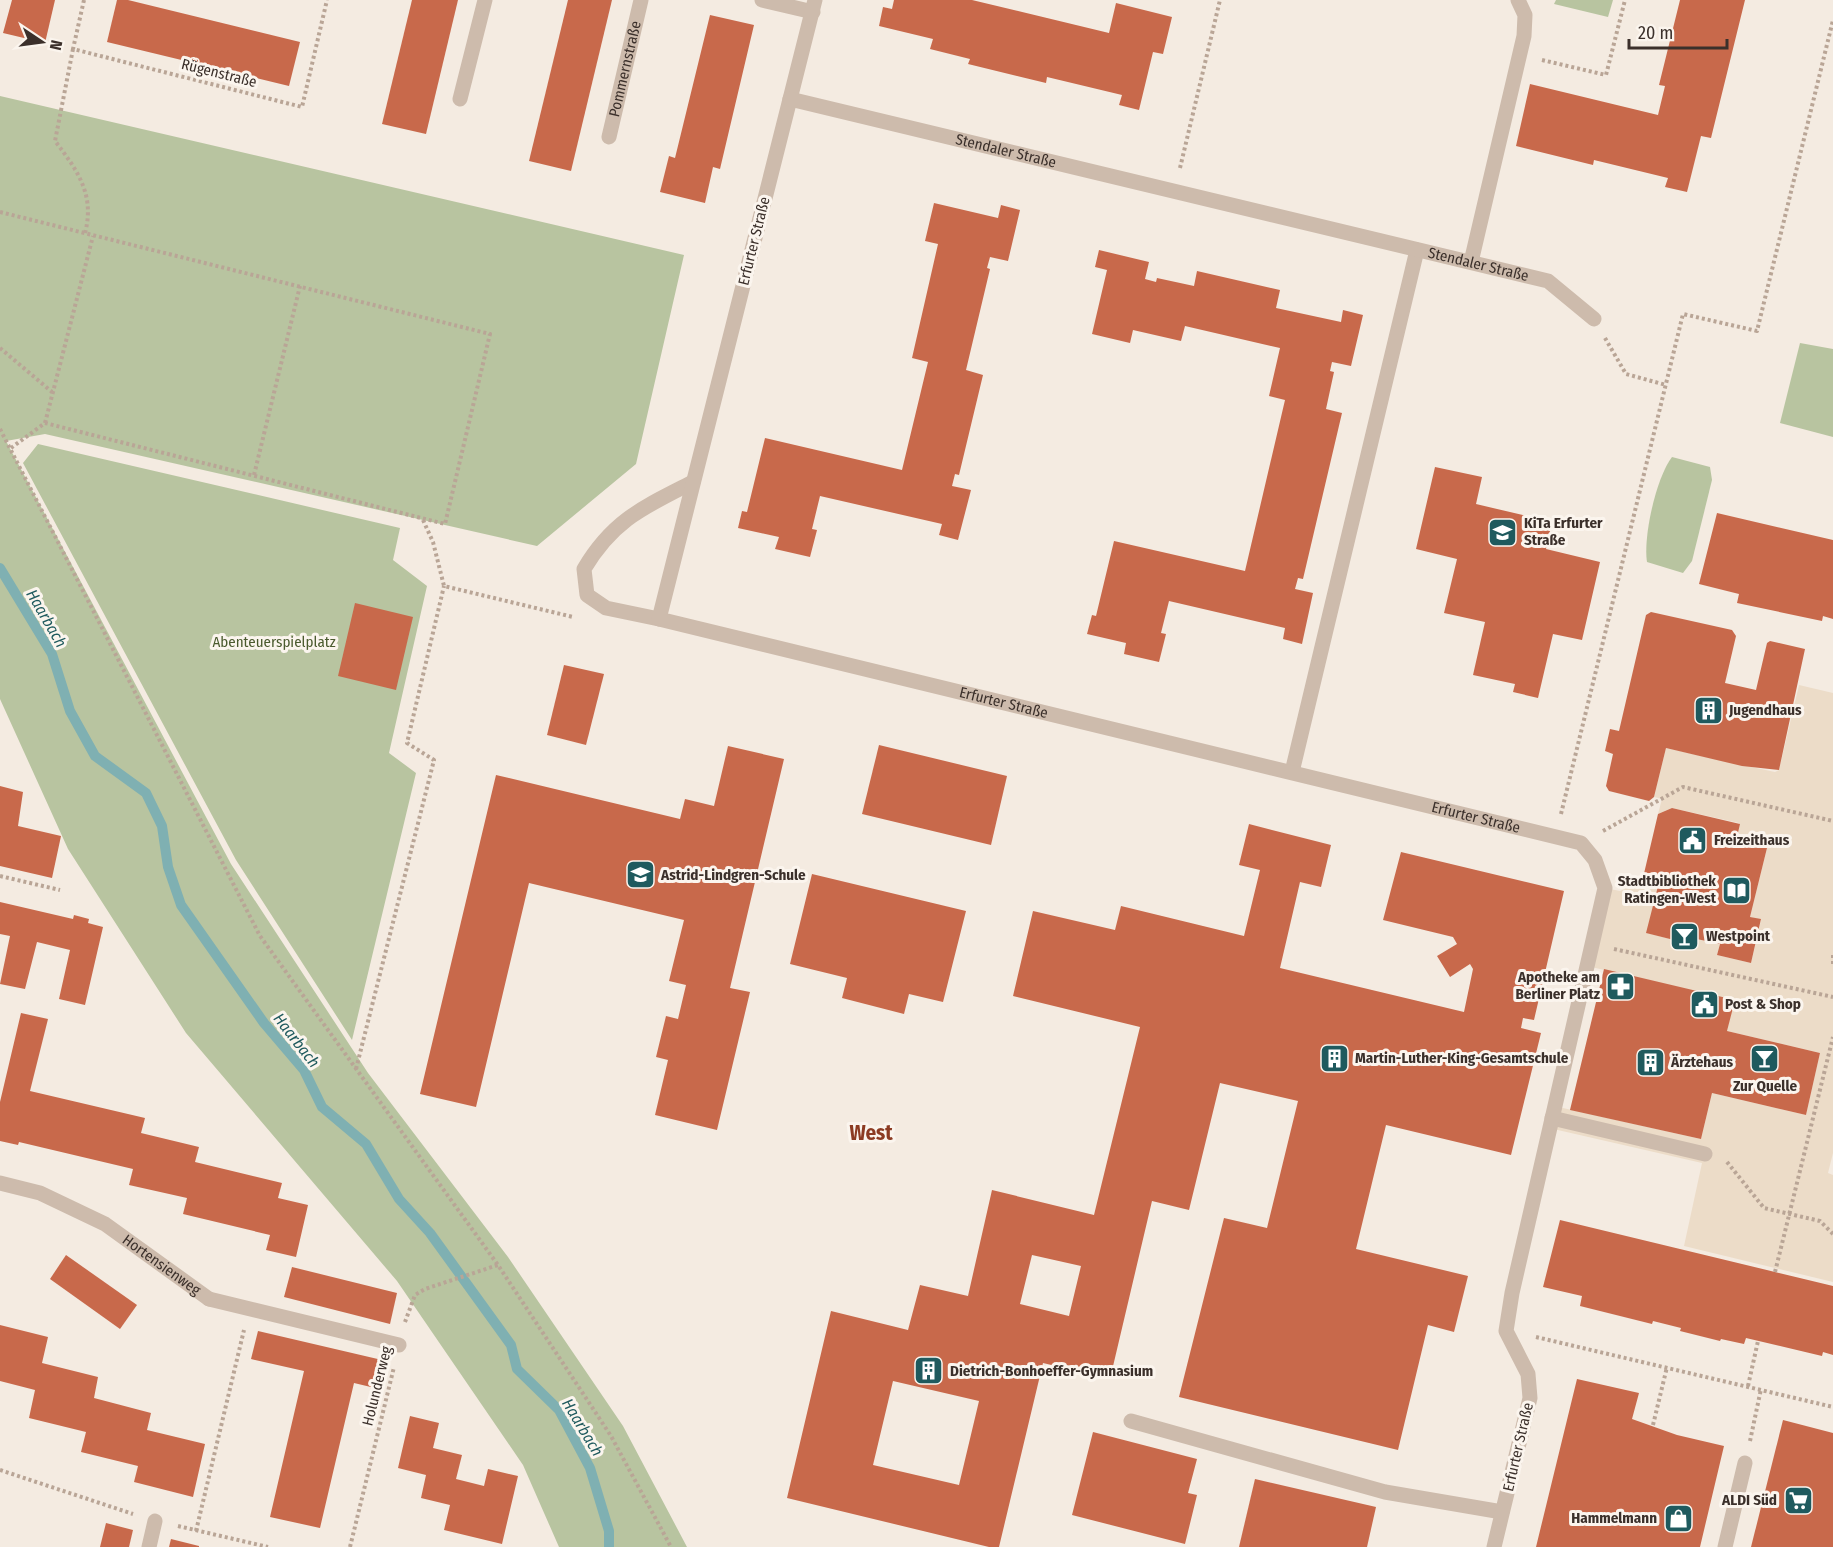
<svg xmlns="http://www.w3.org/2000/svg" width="1833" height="1547" font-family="'Fira Sans Condensed',sans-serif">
<rect width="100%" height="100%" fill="#f4ebe1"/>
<g fill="#b8c4a0">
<path d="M1556 0H1613L1608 17 1554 4Z"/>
<path d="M0 96 684 255 636 464 537 546 45 434 6 441 231 864 368 1073 508 1257 623 1426 687 1547H559L523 1465 397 1281 186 1033 68 849 0 699Z"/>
<path d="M1800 343 1833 349V437L1780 423Z"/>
<path d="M38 444 400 528 393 560 427 586 389 753 416 773 352 1040 236 860 23 463Z"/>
<path d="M1672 457 1710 467 1712 480 1692 561 1683 573 1647 562C1643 537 1656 478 1672 457Z"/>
</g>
<path fill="#ecdcc8" d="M1799 685 1833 693V1153L1828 1173 1833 1175V1282L1684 1246 1702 1163 1549 1128 1554 1106 1701 1139 1712 1093 1806 1115 1820 1053 1727 1031 1734 1000 1587 966 1605 888 1620 891 1642 882 1658 886 1647 933 1690 944 1692 938 1720 944 1717 955 1751 963 1761 920 1750 917 1767 848 1736 841 1739 823 1672 808 1658 814 1662 799 1654 797 1666 748 1742 765 1775 772 1779 770Z"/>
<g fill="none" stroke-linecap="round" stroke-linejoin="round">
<path stroke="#7fb0b2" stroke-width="10" d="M0 568 52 654 70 711 95 756 146 793 162 826 168 867 181 905 264 1023 304 1070 322 1107 366 1144 399 1199 430 1233 511 1345 517 1369 559 1410 590 1468 609 1531V1547"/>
</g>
<g fill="#c8694b" fill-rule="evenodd">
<path d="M12 0H55L45 43 3 33Z"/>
<path d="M117 0H128L300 42 289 86 107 42Z"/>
<path d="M412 0H458L426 134 382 124Z"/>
<path d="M568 0H612L571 171 529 161Z"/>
<path d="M894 0H972L1109 33 1116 3 1172 17 1163 54 1153 52 1139 110 1119 105 1122 95 1047 77 1046 83 968 64 970 59 930 49 933 39 879 26 883 7 892 9Z"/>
<path d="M1680 0H1745L1711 138 1701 136 1687 192 1665 187 1668 178 1594 160 1593 165 1516 146 1530 84 1658 115 1665 86 1659 85Z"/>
<path d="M710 15 754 25 720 169 713 167 705 203 660 192 669 156 675 158Z"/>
<path d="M934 203 998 218 1001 205 1020 210 1008 261 990 257 987 268 990 269 966 370 983 375 959 475 955 474 952 486 971 490 958 540 939 535 942 524 820 496 812 529 817 530 810 557 775 549 779 537 738 528 742 511 747 512 765 438 902 470 928 362 912 358 938 244 925 241Z"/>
<path d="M1099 250 1149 262 1145 279 1156 282 1157 278 1194 286 1197 271 1280 290 1276 308 1341 322 1343 310 1363 315 1351 366 1332 362 1330 371 1334 372 1326 409 1342 413 1303 579 1298 578 1295 589 1313 593 1302 644 1283 639 1285 628 1169 601 1161 633 1166 634 1159 662 1124 654 1126 643 1087 634 1092 615 1096 616 1114 541 1245 571 1285 400 1269 396 1280 348 1185 326 1181 341 1133 330 1130 343 1092 334 1107 270 1095 267Z"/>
<path d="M1435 467 1482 477 1476 504 1552 522 1546 549 1600 562 1582 640 1553 634 1538 698 1513 692 1515 684 1473 675 1485 622 1444 613 1457 559 1416 549Z"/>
<path d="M1717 513 1833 540V619L1823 616 1822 621 1737 603 1739 594 1699 584Z"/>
<path d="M355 603 413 617 396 690 338 676Z"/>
<path d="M1651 612 1732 630 1736 636 1725 683 1756 690 1767 643 1770 641 1805 649 1779 770 1742 766 1666 748 1654 797 1649 801 1609 791 1606 786 1613 754 1605 751 1610 729 1619 731 1646 615Z"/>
<path d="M564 665 604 674 586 745 547 735Z"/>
<path d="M879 745 1007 776 991 845 862 814Z"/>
<path d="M728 746 784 759 730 988 750 992 717 1130 655 1115 668 1060 656 1057 666 1016 678 1019 686 985 669 981 684 920 529 883 476 1107 420 1094 496 775 680 819 685 799 714 806Z"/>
<path d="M0 786 23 792 18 826 61 836 52 878 0 866Z"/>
<path d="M1672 808 1740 824 1736 841 1767 848 1750 917 1761 919 1751 963 1717 955 1720 944 1692 938 1690 944 1646 933 1658 886 1642 882 1658 814Z"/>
<path d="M1249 824 1331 845 1321 887 1300 882 1280 968 1464 1012 1473 969 1470 964 1450 977 1437 956 1457 944 1453 937 1383 920 1401 852 1564 891 1534 1020 1523 1018 1521 1028 1541 1033 1511 1155 1386 1125 1356 1249 1468 1276 1454 1332 1428 1325 1398 1450 1179 1397 1224 1218 1267 1228 1298 1101 1220 1083 1189 1210 1152 1201 1110 1379 1043 1363 999 1547H989L787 1498 831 1311 908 1330 920 1285 968 1296 992 1190 1094 1215 1140 1027 1013 996 1033 911 1115 930 1121 906 1244 936 1260 870 1239 865ZM1032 1255 1081 1266 1069 1316 1020 1304ZM893 1381 979 1401 959 1485 873 1465Z"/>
<path d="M812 874 966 911 943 1002 909 994 904 1014 842 998 847 978 790 964Z"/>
<path d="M0 902 73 919 74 915 89 919 88 923 103 927 85 1005 59 999 70 950 37 942 25 989 0 984 10 936 0 934Z"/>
<path d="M1604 969 1735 1000 1727 1031 1820 1053 1806 1115 1712 1093 1701 1139 1570 1110Z"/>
<path d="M21 1013 48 1019 30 1091 145 1118 141 1133 199 1147 195 1162 282 1183 278 1198 308 1205 296 1257 266 1250 270 1235 183 1214 187 1198 129 1185 133 1169 19 1142 18 1145 0 1141V1102Z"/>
<path d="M1560 1220 1833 1286V1355L1823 1352 1822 1356 1746 1338 1744 1344 1721 1339 1720 1341 1680 1331 1681 1328 1653 1321 1652 1324 1580 1306 1582 1296 1543 1287Z"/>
<path d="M66 1255 137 1305 120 1329 50 1279Z"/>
<path d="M292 1267 397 1293 390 1324 284 1297Z"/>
<path d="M0 1325 48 1337 42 1363 98 1377 94 1398 151 1413 147 1430 205 1444 193 1497 134 1482 138 1466 81 1452 86 1432 29 1418 35 1390 0 1381Z"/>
<path d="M258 1331 382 1360 375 1388 354 1383 320 1528 270 1517 304 1371 251 1359Z"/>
<path d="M1577 1379 1639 1393 1632 1419 1677 1435 1724 1446 1700 1547H1536Z"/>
<path d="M410 1416 439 1423 433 1448 462 1455 456 1479 484 1486 488 1469 518 1476 502 1544 444 1530 450 1505 421 1498 426 1475 398 1468Z"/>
<path d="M1783 1420 1833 1433V1547H1751Z"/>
<path d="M1093 1432 1197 1459 1188 1493 1197 1495 1185 1544 1072 1515Z"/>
<path d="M1255 1479 1376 1507 1367 1547H1239Z"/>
<path d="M106 1523 133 1530 129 1547H100Z"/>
<path d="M171 1539 199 1546V1547H169Z"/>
</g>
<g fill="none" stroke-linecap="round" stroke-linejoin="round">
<g stroke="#b9a596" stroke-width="4" stroke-dasharray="3 3" stroke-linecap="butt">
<path d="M84 0 73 49 302 107 327 0"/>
<path d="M73 49 55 141C78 171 95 195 85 233"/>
<path d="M1542 60 1606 75 1625 0"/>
<path d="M1180 168 1220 0"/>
<path d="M0 212 490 334 445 524 45 423 11 448"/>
<path d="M1605 338 1626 374 1666 385"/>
<path d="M0 348 52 392"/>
<path d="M45 423 93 236"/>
<path d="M0 429 260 936 498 1265 611 1436 671 1547"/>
<path d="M254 475 300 286"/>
<path d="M423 520 433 542 444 586 573 617"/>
<path d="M1561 814 1683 314 1757 331 1833 20"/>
<path d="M1603 831 1683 787 1833 821"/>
<path d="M0 876 60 890"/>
<path d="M1614 949 1833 997"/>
<path d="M1833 955V964"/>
<path d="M356 1069 434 760 407 743 444 586"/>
<path d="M1727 1162 1764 1208 1820 1221 1833 1234"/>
<path d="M1775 1272 1833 1037"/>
<path d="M405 1322 415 1295 425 1289 498 1265"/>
<path d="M1536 1337 1833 1407"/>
<path d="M1748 1386 1758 1341"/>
<path d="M1653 1425 1667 1367"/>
<path d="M1750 1441 1761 1389"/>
<path d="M0 1470 133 1514"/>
<path d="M178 1526 268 1547"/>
<path d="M196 1531 244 1330"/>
<path d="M350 1547 394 1367"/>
</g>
<g stroke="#cdbbac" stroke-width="15">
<path d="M762 0 813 12"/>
<path d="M460 99 485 0"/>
<path id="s1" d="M609 137 641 0"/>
<path d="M1471 262 1524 36 1525 15 1518 0"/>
<path d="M659 619 606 608 587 595 584 569C613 520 644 507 693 482"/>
<path d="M1292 772 1417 250"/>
<path d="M1552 1118 1705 1154"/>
<path d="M209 1299 399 1345"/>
<path d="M1131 1421 1385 1492 1502 1512"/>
<path d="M149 1547 155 1521"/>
<path d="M1725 1547 1745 1463"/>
</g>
<g stroke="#cdbbac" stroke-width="15">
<path id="s2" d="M815 0 659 619 1581 843 1595 860 1605 888 1512 1293 1506 1331 1528 1374 1530 1398 1494 1547"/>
<path id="s3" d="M790 99 1548 281 1594 319"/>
<path id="s4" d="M0 1183 40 1193 105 1224 209 1299"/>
</g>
</g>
<defs>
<symbol id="school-square" viewBox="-11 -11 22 22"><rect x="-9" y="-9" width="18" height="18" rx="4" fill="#1f5a5e" stroke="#fbf5ee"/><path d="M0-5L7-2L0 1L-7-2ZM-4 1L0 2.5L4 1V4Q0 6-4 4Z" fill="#fff"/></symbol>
<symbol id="building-square" viewBox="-11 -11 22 22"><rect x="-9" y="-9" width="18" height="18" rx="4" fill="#1f5a5e" stroke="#fbf5ee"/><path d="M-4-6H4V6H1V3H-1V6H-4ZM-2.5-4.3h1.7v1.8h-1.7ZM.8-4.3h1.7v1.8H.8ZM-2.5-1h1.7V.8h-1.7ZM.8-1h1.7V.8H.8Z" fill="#fff"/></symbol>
<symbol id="civic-square" viewBox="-11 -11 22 22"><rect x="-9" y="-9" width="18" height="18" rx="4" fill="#1f5a5e" stroke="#fbf5ee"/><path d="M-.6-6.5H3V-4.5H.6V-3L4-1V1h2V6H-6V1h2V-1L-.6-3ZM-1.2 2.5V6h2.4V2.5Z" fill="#fff"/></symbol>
<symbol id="library-square" viewBox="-11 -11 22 22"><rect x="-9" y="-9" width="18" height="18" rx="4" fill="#1f5a5e" stroke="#fbf5ee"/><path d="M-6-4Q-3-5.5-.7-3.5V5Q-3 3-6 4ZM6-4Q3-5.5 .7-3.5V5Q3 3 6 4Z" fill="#fff"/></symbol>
<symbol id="bar-square" viewBox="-11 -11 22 22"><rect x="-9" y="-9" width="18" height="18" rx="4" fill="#1f5a5e" stroke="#fbf5ee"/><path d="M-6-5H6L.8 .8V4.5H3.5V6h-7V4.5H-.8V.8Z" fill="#fff"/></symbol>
<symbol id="pharmacy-square" viewBox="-11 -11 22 22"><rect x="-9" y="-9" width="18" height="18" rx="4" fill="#1f5a5e" stroke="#fbf5ee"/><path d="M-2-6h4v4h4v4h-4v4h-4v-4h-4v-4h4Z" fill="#fff"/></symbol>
<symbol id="supermarket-square" viewBox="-11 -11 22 22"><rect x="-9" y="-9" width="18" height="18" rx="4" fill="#1f5a5e" stroke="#fbf5ee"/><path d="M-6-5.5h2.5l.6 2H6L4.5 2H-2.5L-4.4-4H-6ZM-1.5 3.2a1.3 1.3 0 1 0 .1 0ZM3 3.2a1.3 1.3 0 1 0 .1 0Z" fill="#fff"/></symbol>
<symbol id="shop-square" viewBox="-11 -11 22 22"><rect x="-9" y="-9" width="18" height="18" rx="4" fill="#1f5a5e" stroke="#fbf5ee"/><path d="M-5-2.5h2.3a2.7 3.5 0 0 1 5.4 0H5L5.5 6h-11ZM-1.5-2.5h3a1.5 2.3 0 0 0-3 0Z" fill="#fff"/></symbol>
</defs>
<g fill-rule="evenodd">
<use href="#school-square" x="1486" y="516" width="33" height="33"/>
<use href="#building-square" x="1692" y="694" width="33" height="33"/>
<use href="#civic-square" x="1676" y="824" width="33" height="33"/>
<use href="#school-square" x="624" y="858" width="33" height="33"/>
<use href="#library-square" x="1720" y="874" width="33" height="33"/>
<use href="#bar-square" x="1668" y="920" width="33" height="33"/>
<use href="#pharmacy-square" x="1604" y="970" width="33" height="33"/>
<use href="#civic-square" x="1688" y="988" width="33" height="33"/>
<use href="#building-square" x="1318" y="1042" width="33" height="33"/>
<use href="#bar-square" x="1748" y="1042" width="33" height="33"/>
<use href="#building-square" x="1634" y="1046" width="33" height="33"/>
<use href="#building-square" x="912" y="1354" width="33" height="33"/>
<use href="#supermarket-square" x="1782" y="1484" width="33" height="33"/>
<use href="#shop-square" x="1662" y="1502" width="33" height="33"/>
</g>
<g text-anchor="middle" stroke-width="6" stroke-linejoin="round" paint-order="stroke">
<g font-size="15" fill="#3b302b" stroke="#fbf5ee">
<text dy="5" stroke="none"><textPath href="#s1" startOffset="70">Pommernstraße</textPath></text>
<text transform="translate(219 73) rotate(14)" y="5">Rügenstraße</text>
<text dy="5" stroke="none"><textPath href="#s3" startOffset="222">Stendaler Straße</textPath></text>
<text transform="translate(754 241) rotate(-76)" y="5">Erfurter Straße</text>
<text dy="5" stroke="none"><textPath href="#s3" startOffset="708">Stendaler Straße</textPath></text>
<text dy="5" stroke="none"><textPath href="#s2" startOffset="993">Erfurter Straße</textPath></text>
<text dy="5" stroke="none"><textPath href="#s2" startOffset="1479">Erfurter Straße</textPath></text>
<text dy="5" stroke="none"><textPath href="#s4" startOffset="183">Hortensienweg</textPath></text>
<text transform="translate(377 1386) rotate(-76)" y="5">Holunderweg</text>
<text transform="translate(1518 1447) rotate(-77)" y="5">Erfurter Straße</text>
</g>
<g font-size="15" font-weight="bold" fill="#3b302b" stroke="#fbf5ee" text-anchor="start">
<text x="1524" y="528">KiTa Erfurter<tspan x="1524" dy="17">Straße</tspan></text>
<text x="1729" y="715">Jugendhaus</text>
<text x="1714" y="845">Freizeithaus</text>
<text x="661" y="880">Astrid-Lindgren-Schule</text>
<text x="1716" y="886" text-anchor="end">Stadtbibliothek<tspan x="1716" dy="17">Ratingen-West</tspan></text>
<text x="1706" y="941">Westpoint</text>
<text x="1600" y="982" text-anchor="end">Apotheke am<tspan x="1600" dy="17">Berliner Platz</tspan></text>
<text x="1725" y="1009">Post &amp; Shop</text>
<text x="1355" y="1063">Martin-Luther-King-Gesamtschule</text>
<text x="1671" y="1067">Ärztehaus</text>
<text x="1765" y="1091" text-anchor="middle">Zur Quelle</text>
<text x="950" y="1376">Dietrich-Bonhoeffer-Gymnasium</text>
<text x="1777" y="1505" text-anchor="end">ALDI Süd</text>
<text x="1657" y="1523" text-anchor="end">Hammelmann</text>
</g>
<g font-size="15" fill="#4a5a2e" stroke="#fbf5ee">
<text x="274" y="647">Abenteuerspielplatz</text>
</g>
<g font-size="16" font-style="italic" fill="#1f5a5e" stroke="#fbf5ee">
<text transform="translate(47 618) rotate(60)" y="6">Haarbach</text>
<text transform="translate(297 1040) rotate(52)" y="6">Haarbach</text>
<text transform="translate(583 1427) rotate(59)" y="6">Haarbach</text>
</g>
<g font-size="21" font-weight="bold" fill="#8c3b22" stroke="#fbf5ee">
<text x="871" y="1140">West</text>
</g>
</g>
<g transform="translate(42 42) rotate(103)" stroke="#fbf5ee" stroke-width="4.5" paint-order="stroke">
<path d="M0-4.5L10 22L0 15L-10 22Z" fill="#3b302b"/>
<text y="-9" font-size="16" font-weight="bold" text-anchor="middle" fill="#3b302b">N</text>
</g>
<path d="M1629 39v9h98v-9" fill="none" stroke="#3b302b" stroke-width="3"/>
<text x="1638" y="39" font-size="18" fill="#3b302b" stroke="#fbf5ee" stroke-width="4.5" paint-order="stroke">20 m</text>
</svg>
